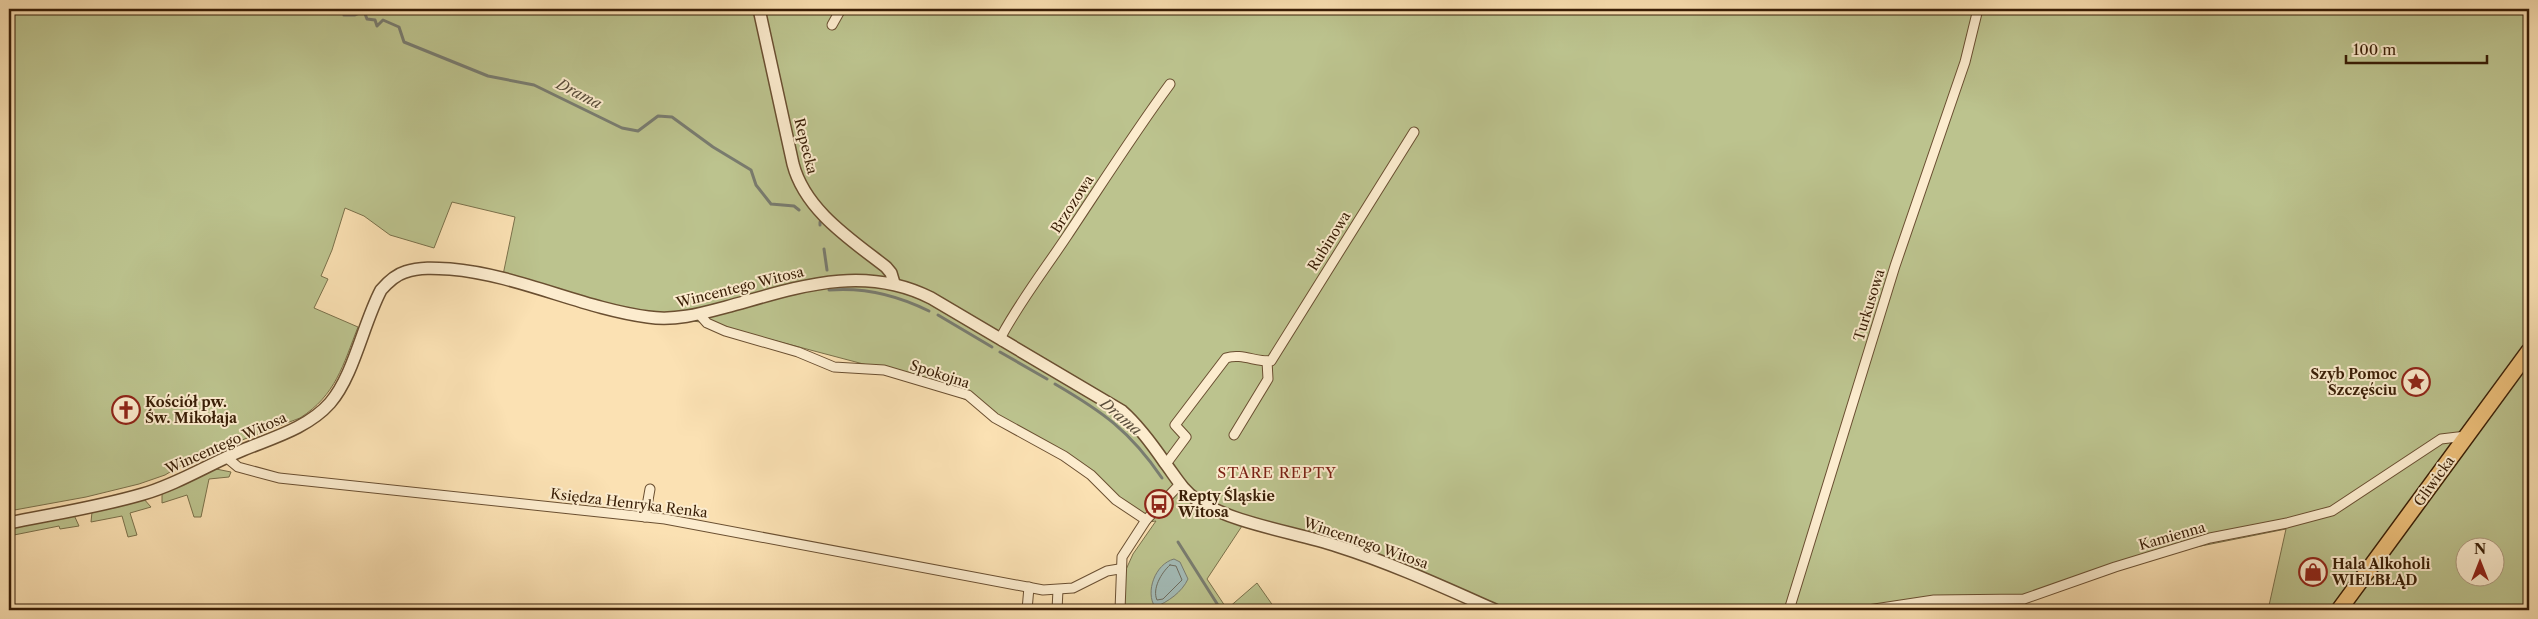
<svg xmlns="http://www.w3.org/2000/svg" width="2538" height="619" font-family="'Libre Caslon Text',serif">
<rect width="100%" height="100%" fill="#fbe1b3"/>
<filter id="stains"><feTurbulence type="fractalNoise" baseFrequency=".004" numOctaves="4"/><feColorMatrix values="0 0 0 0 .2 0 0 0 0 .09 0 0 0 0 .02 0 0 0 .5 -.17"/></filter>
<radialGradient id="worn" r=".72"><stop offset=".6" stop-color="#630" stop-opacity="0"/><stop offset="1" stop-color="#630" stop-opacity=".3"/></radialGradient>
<g fill="#bcc38e" stroke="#7a704a" fill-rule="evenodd">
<path d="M9 9H2529V610H2268L2286 529 2176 551 2034 598 1927 603 1865 610H1502L1388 561 1231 511 1209 514 1242 526 1207 579 1227 609 1257 583 1276 610H1124V574L1133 554 1156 521 1148 522 1051 449 974 403 905 375 712 324 638 312 503 275 515 217 452 202 434 248 390 235 364 216 345 208 332 250 321 276 328 279 314 308 358 327C343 365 336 395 300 418L192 459 165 475 139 484 86 497 9 511ZM2466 546H2496V576H2466Z"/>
<path d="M216 469 231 472 229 477 209 479 201 517H194L187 495 162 503V492L208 470Z"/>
<path d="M143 498 151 507 130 513 137 535 128 537 122 516 91 522 92 512Z"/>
<path d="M74 515 79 526 60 529 59 526 9 536V529Z"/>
</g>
<path fill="#a3bbb7" stroke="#797c70" d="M1174 559 1180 562 1188 579C1182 592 1168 602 1155 607 1145 592 1155 564 1174 559Z"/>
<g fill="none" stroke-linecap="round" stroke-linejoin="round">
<path stroke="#6e6c5e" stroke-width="1" d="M1170 565 1176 566 1182 580 1163 599 1157 600C1152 589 1161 573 1170 565Z"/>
<g stroke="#797c70" stroke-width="3">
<path d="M345 9 344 15H355L364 11 367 19 375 20 377 26 383 20 399 27 404 42 488 76 534 85 622 128 638 131 658 116 672 117 713 147 751 170 756 185 771 204 794 206 799 210"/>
<path d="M820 222V225"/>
<path d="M824 249 827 270"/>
<path d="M829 290C865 287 897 295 929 311"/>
<path d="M938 315 992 347"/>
<path d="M1000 352 1047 379"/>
<path d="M1055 384C1103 412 1130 431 1162 478"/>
<path d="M1178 542 1221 610"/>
</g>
<defs>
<g id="minor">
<path d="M832 25 841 9"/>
<path d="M699 314 707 323 725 331 798 352 834 367 884 370 968 395 995 418 1064 456 1091 475 1116 500 1146 520"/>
<path d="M1002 341V335C1021 300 1045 269 1067 236 1101 185 1134 133 1170 84"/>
<path d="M1234 435 1268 379 1267 361"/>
<path d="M226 457 238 467 279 478 665 519 1043 590 1073 588 1107 571 1119 569"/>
<path d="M1166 464 1186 437 1175 425 1226 358C1241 353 1256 362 1271 361L1414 132"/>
<path d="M645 517 650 489"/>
<path d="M1027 610 1029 587"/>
<path d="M1057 610 1058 590"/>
<path d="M1120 610 1122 557 1146 520 1180 484"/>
<path d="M1789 610 1895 266 1965 62 1978 9"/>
<path d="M1868 610 1934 600 2024 599 2115 567 2210 538 2287 523 2332 511 2441 439 2466 436"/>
</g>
<g id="tertiary">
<path d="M759 9 793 164C805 210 850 239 886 267L891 273 894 283"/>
<path d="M9 523C53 514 99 507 143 494 178 484 209 464 243 450 272 438 308 428 330 403 354 375 363 324 381 290 388 282 395 275 405 272 420 267 435 268 450 269 519 275 581 308 648 317 675 321 700 314 726 307 796 288 862 263 931 298L1122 411C1139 426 1152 444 1165 463 1175 476 1183 491 1197 500 1234 524 1295 532 1337 546 1391 563 1443 587 1495 610"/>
</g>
<path id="primary" d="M2339 610 2529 351"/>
</defs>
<use href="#minor" stroke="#6a4f31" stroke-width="11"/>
<use href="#tertiary" stroke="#6a4f31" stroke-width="14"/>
<use href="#primary" stroke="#391e06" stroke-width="18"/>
<use href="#minor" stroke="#fcecce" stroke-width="9"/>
<use href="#tertiary" stroke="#fcecce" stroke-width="11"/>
<use href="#primary" stroke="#eec07a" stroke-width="15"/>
</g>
<defs>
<symbol id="sight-ring" viewBox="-11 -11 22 22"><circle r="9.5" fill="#fcecce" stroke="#8f2418" stroke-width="1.5"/><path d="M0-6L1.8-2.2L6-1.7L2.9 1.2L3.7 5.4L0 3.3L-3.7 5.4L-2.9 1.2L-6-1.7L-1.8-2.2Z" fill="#8f2418"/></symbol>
<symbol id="church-ring" viewBox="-11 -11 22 22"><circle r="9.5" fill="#fcecce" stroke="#8f2418" stroke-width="1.5"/><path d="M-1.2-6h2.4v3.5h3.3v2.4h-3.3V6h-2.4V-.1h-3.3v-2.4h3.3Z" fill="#8f2418"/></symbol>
<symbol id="bus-ring" viewBox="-11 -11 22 22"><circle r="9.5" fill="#fcecce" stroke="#8f2418" stroke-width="1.5"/><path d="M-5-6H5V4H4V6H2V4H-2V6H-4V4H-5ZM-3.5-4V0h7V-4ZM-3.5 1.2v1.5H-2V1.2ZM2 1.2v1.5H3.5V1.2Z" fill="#8f2418"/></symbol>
<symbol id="shop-ring" viewBox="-11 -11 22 22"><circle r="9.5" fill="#fcecce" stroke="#8f2418" stroke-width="1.5"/><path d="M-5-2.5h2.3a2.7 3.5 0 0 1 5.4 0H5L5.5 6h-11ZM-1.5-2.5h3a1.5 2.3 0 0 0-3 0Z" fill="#8f2418"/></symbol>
</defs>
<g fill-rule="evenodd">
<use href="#sight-ring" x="2400" y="366" width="32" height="32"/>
<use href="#church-ring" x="110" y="394" width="32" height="32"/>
<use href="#bus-ring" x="1143" y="488" width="32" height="32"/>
<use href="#shop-ring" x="2297" y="556" width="32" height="32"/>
</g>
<g text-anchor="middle" stroke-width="4" stroke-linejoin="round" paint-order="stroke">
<g font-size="14" fill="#391e06" stroke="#fcecce">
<text transform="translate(806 146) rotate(76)" y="5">Repecka</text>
<text transform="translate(1072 204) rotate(-57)" y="5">Brzozowa</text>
<text transform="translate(1329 241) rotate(-58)" y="5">Rubinowa</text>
<text transform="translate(740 287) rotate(-14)" y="5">Wincentego Witosa</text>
<text transform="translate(1869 305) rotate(-73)" y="5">Turkusowa</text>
<text transform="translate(940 374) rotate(18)" y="5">Spokojna</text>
<text transform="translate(226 443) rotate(-24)" y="5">Wincentego Witosa</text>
<text transform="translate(2434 481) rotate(-54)" y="5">Gliwicka</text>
<text transform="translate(629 503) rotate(7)" y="5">Księdza Henryka Renka</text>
<text transform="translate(2172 536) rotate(-16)" y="5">Kamienna</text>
<text transform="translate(1366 543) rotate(19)" y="5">Wincentego Witosa</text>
</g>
<g font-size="14" font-weight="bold" fill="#391e06" stroke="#fcecce" text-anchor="start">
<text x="2397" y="379" text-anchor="end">Szyb Pomoc<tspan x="2397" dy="16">Szczęściu</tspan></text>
<text x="145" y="407">Kościół pw.<tspan x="145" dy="16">Św. Mikołaja</tspan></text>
<text x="1178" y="501">Repty Śląskie<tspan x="1178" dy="16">Witosa</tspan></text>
<text x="2332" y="569">Hala Alkoholi<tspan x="2332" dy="16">WIELBŁĄD</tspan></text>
</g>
<g font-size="15" font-style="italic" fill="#594d3b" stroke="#fcecce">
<text transform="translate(579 94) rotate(27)" y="5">Drama</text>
<text transform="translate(1121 417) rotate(40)" y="5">Drama</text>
</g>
<g font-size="15" letter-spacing="1" fill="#7a1f14" stroke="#fcecce">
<text x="1277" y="478">STARE REPTY</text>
</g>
</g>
<rect width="2538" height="619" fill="none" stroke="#fbe1b3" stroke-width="30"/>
<rect x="10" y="10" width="2518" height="599" fill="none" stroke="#391e06" stroke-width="2.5"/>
<rect x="15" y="15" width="2508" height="589" fill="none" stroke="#391e06"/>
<g transform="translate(2480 562)"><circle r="24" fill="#fcecce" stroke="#ae9a7e"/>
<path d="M0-4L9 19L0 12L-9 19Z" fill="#8f2418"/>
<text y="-8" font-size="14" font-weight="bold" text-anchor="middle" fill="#391e06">N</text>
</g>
<path d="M2346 55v8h141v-8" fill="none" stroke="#391e06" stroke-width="2.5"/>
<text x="2353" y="55" font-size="15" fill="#391e06" stroke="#fcecce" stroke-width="4" paint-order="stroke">100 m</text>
<rect width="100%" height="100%" filter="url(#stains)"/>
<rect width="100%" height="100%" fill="url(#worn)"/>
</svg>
